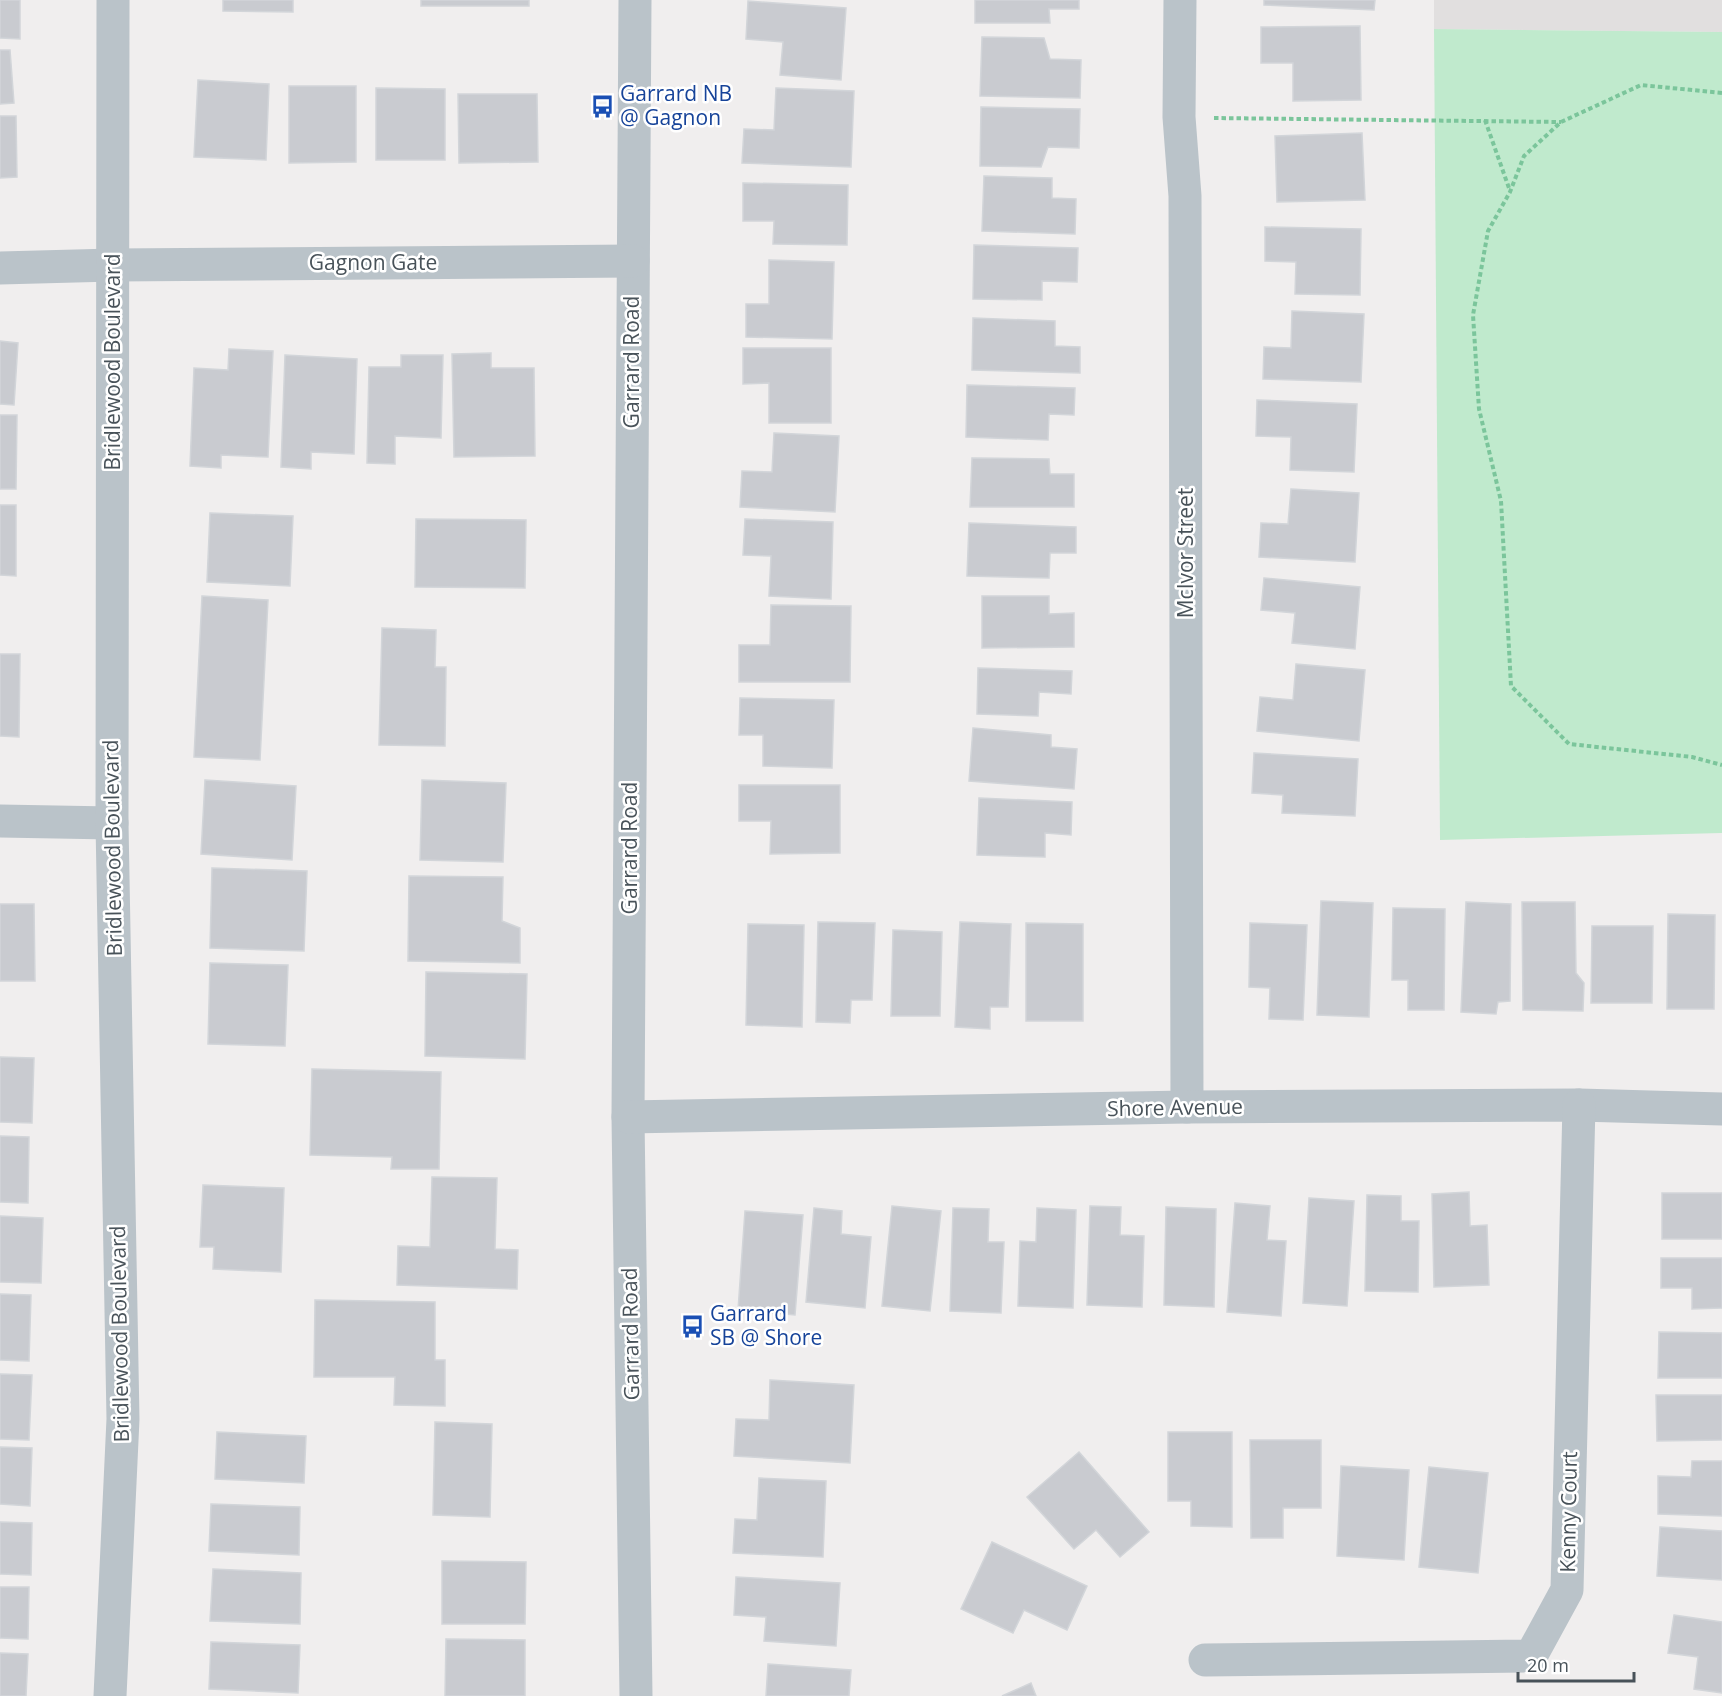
<svg xmlns="http://www.w3.org/2000/svg" width="1722" height="1696" font-family="'Open Sans',sans-serif">
<rect width="100%" height="100%" fill="#f0eeee"/>
<path fill="#e1dfdf" d="M1434 0H1722V32L1434 29Z"/>
<path fill="#c0eacd" d="M1434 29 1722 32V833L1440 840Z"/>
<g fill="#c9cbd0" stroke="#d2d5d9" stroke-width="1.5">
<path d="M0 0H20V39L0 38Z"/>
<path d="M223 0H293V12L223 11Z"/>
<rect x="421" y="0" width="108" height="6"/>
<path d="M975 0H1079V9H1049L1050 23H975Z"/>
<path d="M1264 0H1375L1374 10 1264 5Z"/>
<path d="M748 1 846 8 841 80 780 75 783 42 746 39Z"/>
<path d="M1360 26 1361 100 1293 101V63H1261V27Z"/>
<path d="M982 37 1044 38 1050 59 1081 60 1080 98 980 96Z"/>
<path d="M0 50H10L14 103 0 104Z"/>
<path d="M198 80 269 84 266 160 194 157Z"/>
<path d="M289 86H356V162L289 163Z"/>
<path d="M376 88 445 89V160H376Z"/>
<path d="M776 88 854 91 851 167 742 163 744 129 774 130Z"/>
<path d="M458 94H537L538 162 459 163Z"/>
<path d="M981 107 1080 109 1079 148 1048 147 1041 167 980 166Z"/>
<path d="M0 116H16L17 177 0 178Z"/>
<path d="M1362 133 1365 200 1277 202 1275 136Z"/>
<path d="M984 176 1052 178V198L1076 199 1075 234 982 231Z"/>
<path d="M743 183 848 185 847 245 773 244 774 221H743Z"/>
<path d="M1265 227 1361 229 1360 295 1295 294 1296 262 1265 261Z"/>
<path d="M974 245 1078 248 1077 282 1042 281V300L973 299Z"/>
<path d="M769 260 834 262 832 339 746 337V304H769Z"/>
<path d="M1292 311 1364 314 1361 382 1263 379 1264 347 1291 348Z"/>
<path d="M973 318 1055 321V346L1080 347V373L972 370Z"/>
<path d="M0 341 18 343 14 405 0 404Z"/>
<path d="M743 348H831V423H769V383L743 384Z"/>
<path d="M229 349 273 351 268 457 221 455V468L190 466 194 368 228 370Z"/>
<path d="M491 353V368H534L535 456 454 457 452 354Z"/>
<path d="M285 355 357 359 354 454 311 452V469L281 467Z"/>
<path d="M401 355H443L441 438 395 436V464L367 463 369 367H401Z"/>
<path d="M967 385 1075 388 1074 415 1049 414 1048 440 966 437Z"/>
<path d="M1257 400 1357 404 1354 472 1290 470 1291 437 1256 436Z"/>
<path d="M0 415H17L16 489H0Z"/>
<path d="M774 433 839 436 835 512 740 507 742 471 772 472Z"/>
<path d="M972 458 1049 459 1050 474H1074V507H970Z"/>
<path d="M1291 489 1359 493 1355 562 1259 557 1261 523 1288 524Z"/>
<path d="M0 505H16V576L0 575Z"/>
<path d="M210 513 293 516 290 586 207 582Z"/>
<path d="M416 519 526 520 525 588 415 587Z"/>
<path d="M745 519 833 522 831 599 769 596 771 556 743 555Z"/>
<path d="M969 523 1076 527V553H1050L1049 578 967 576Z"/>
<path d="M1264 578 1360 587 1355 649 1292 643 1295 613 1261 610Z"/>
<path d="M202 596 268 600 260 760 194 757Z"/>
<path d="M982 596H1049V614L1074 613V647L982 648Z"/>
<path d="M771 605 851 606 850 682H739V645H770Z"/>
<path d="M382 628 436 630 435 667H446L445 746 379 745Z"/>
<path d="M0 654H20L19 737 0 736Z"/>
<path d="M1296 664 1365 670 1359 741 1257 731 1260 697 1293 700Z"/>
<path d="M978 668 1072 671 1071 694 1039 692 1038 716 977 714Z"/>
<path d="M740 698 834 700 832 768 763 766V735H739Z"/>
<path d="M973 728 1051 735V747L1077 749 1074 789 969 781Z"/>
<path d="M1254 753 1358 759 1355 816 1282 813 1283 795 1252 793Z"/>
<path d="M205 780 296 786 292 860 201 854Z"/>
<path d="M422 780 506 783 503 862 420 860Z"/>
<path d="M739 785H840V853L770 854 771 821H739Z"/>
<path d="M979 798 1072 802 1071 835 1045 833V857L977 855Z"/>
<path d="M212 868 307 871 304 951 210 948Z"/>
<path d="M409 876 503 877 502 921 520 928V963L408 961Z"/>
<path d="M1321 901 1373 903 1369 1017 1317 1015Z"/>
<path d="M1466 902 1511 904 1510 1001 1498 1002 1496 1014 1461 1012Z"/>
<path d="M1522 902H1575L1576 973 1584 983 1583 1011 1523 1010Z"/>
<path d="M0 904H34L35 981H0Z"/>
<path d="M1393 908 1445 909 1444 1010H1408V980H1392Z"/>
<path d="M1668 914 1715 915 1714 1009H1667Z"/>
<path d="M818 922 875 923 872 1000H851L850 1023 816 1022Z"/>
<path d="M960 922 1011 924 1008 1007H990V1029L955 1027Z"/>
<path d="M1026 923 1083 924V1021H1026Z"/>
<path d="M1250 923 1307 925 1303 1020 1269 1019 1270 988 1249 987Z"/>
<path d="M748 924 804 925 802 1027 746 1025Z"/>
<path d="M1592 926H1653L1652 1003H1591Z"/>
<path d="M893 930 942 932 940 1016H891Z"/>
<path d="M210 963 288 965 285 1046 208 1044Z"/>
<path d="M426 972 527 974 525 1059 425 1056Z"/>
<path d="M0 1057 34 1058 32 1123 0 1122Z"/>
<path d="M312 1069 441 1072 439 1169H391L392 1157 310 1155Z"/>
<path d="M0 1136 29 1137 28 1203 0 1202Z"/>
<path d="M432 1177 497 1178 495 1249 518 1250 517 1289 397 1285 398 1246 430 1247Z"/>
<path d="M203 1185 284 1188 281 1272 213 1269 214 1247H200Z"/>
<path d="M1469 1192 1470 1226 1487 1225 1489 1285 1434 1287 1432 1194Z"/>
<rect x="1662" y="1193" width="60" height="46"/>
<path d="M1367 1195 1401 1196V1221H1419L1418 1292 1365 1291Z"/>
<path d="M1309 1198 1354 1201 1347 1306 1303 1303Z"/>
<path d="M1235 1203 1270 1206 1267 1240 1286 1241 1281 1316 1227 1312Z"/>
<path d="M892 1206 941 1211 930 1311 882 1306Z"/>
<path d="M1090 1206 1121 1207 1120 1235 1144 1236 1142 1307 1087 1305Z"/>
<path d="M1166 1207 1216 1209 1214 1307 1164 1305Z"/>
<path d="M814 1208 842 1211 841 1234 871 1237 865 1308 806 1302Z"/>
<path d="M953 1208 989 1209 988 1242H1004L1001 1313 950 1311Z"/>
<path d="M1037 1208 1076 1210 1073 1308 1018 1306 1020 1241 1036 1242Z"/>
<path d="M745 1211 803 1215 795 1315 738 1310Z"/>
<path d="M0 1216 43 1218 41 1283 0 1282Z"/>
<path d="M1661 1258H1722V1308L1692 1309V1288H1661Z"/>
<path d="M0 1294 31 1295 29 1361 0 1360Z"/>
<path d="M315 1300 435 1302V1360H445V1406L394 1405 395 1377H314Z"/>
<path d="M1659 1332 1722 1333V1378H1658Z"/>
<path d="M0 1374 32 1375 29 1440 0 1439Z"/>
<path d="M770 1380 854 1385 850 1463 734 1456 736 1419 769 1420Z"/>
<path d="M1656 1395H1722V1440L1657 1441Z"/>
<path d="M435 1422 492 1424 490 1517 433 1515Z"/>
<path d="M217 1432 306 1436 304 1483 215 1479Z"/>
<path d="M1168 1432H1232V1527L1191 1526V1501H1168Z"/>
<path d="M1250 1440H1321V1508H1283V1538H1251Z"/>
<path d="M0 1447 32 1448 30 1506 0 1504Z"/>
<path d="M1079 1452 1149 1532 1120 1557 1096 1530 1074 1549 1027 1497Z"/>
<path d="M1692 1461H1722V1516L1658 1514V1476L1691 1477Z"/>
<path d="M1341 1466 1409 1470 1404 1560 1337 1556Z"/>
<path d="M1429 1467 1488 1473 1478 1573 1419 1567Z"/>
<path d="M759 1478 826 1481 823 1557 733 1553 735 1519 757 1520Z"/>
<path d="M211 1504 300 1507 299 1555 209 1551Z"/>
<path d="M0 1522 32 1523 31 1575 0 1574Z"/>
<path d="M1660 1527 1722 1531V1580L1657 1576Z"/>
<path d="M992 1542 1087 1586 1067 1630 1024 1610 1013 1633 961 1609Z"/>
<path d="M442 1561 526 1562 525 1624H442Z"/>
<path d="M213 1569 301 1573 300 1624 210 1621Z"/>
<path d="M736 1577 840 1583 836 1646 764 1641 766 1617 734 1615Z"/>
<path d="M0 1587H29L28 1639 0 1638Z"/>
<path d="M1674 1615 1722 1622V1693L1694 1689 1698 1657 1668 1653Z"/>
<path d="M446 1639 525 1640V1696H445Z"/>
<path d="M211 1642 300 1645 298 1693 209 1689Z"/>
<path d="M0 1653 28 1654 26 1696H0Z"/>
<path d="M768 1664 851 1670 849 1696H766Z"/>
<path d="M1031 1683 1036 1696H1002Z"/>
</g>
<g fill="none" stroke-linecap="round" stroke-linejoin="round">
<g stroke="#7bc59b" stroke-width="4" stroke-dasharray="4.5 3" stroke-linecap="butt">
<path d="M1722 93 1641 85 1561 122 1524 156 1510 192 1488 231 1473 315 1479 409 1501 501 1511 686 1569 744 1692 757 1722 765"/>
<path d="M1214 118 1561 122"/>
<path d="M1485 120 1510 191"/>
</g>
<g stroke="#bac3c9" stroke-width="33">
<path d="M635 0 628 1117 636 1696"/>
<path d="M1180 0 1179 117 1185 196 1187 1107"/>
<path d="M0 268 113 265 633 261"/>
<path d="M0 821 112 823"/>
<path d="M628 1117 1187 1107 1579 1105 1722 1109"/>
<path d="M1205 1660 1531 1656 1567 1590 1579 1105"/>
<path d="M110 1696 123 1419 112 823 113 0"/>
</g>
</g>
<defs>
<symbol id="bus-bare" viewBox="-9 -9 18 18"><path d="M-5-6H5V4H4V6H2V4H-2V6H-4V4H-5ZM-3.5-4V0h7V-4ZM-3.5 1.2v1.5H-2V1.2ZM2 1.2v1.5H3.5V1.2Z" fill="#1a4fb4" stroke="#fff" stroke-width="2.5" paint-order="stroke"/></symbol>
</defs>
<g fill-rule="evenodd">
<use href="#bus-bare" x="586" y="90" width="33" height="33"/>
<use href="#bus-bare" x="676" y="1310" width="33" height="33"/>
</g>
<g text-anchor="middle" stroke-width="5" stroke-linejoin="round" paint-order="stroke">
<g font-size="21" fill="#164399" stroke="#fff" text-anchor="start">
<text x="620" y="101">Garrard NB<tspan x="620" dy="24">@ Gagnon</tspan></text>
<text x="710" y="1321">Garrard<tspan x="710" dy="24">SB @ Shore</tspan></text>
</g>
<g font-size="21" fill="#485259" stroke="#fff">
<text x="373" y="270">Gagnon Gate</text>
<text transform="translate(113 362) rotate(-90)" y="7">Bridlewood Boulevard</text>
<text transform="translate(632 362) rotate(-90)" y="7">Garrard Road</text>
<text transform="translate(1186 553) rotate(-90)" y="7">McIvor Street</text>
<text transform="translate(113 848) rotate(-91)" y="7">Bridlewood Boulevard</text>
<text transform="translate(630 848) rotate(-90)" y="7">Garrard Road</text>
<text transform="translate(1175 1108) rotate(-1)" y="7">Shore Avenue</text>
<text transform="translate(120 1334) rotate(-91)" y="7">Bridlewood Boulevard</text>
<text transform="translate(631 1334) rotate(-91)" y="7">Garrard Road</text>
<text transform="translate(1569 1512) rotate(-89)" y="7">Kenny Court</text>
</g>
</g>
<path d="M1518 1672v9h116v-9" fill="none" stroke="#485259" stroke-width="3"/>
<text x="1527" y="1672" font-size="18" fill="#485259" stroke="#ffffff" stroke-width="4.5" paint-order="stroke">20 m</text>
</svg>
